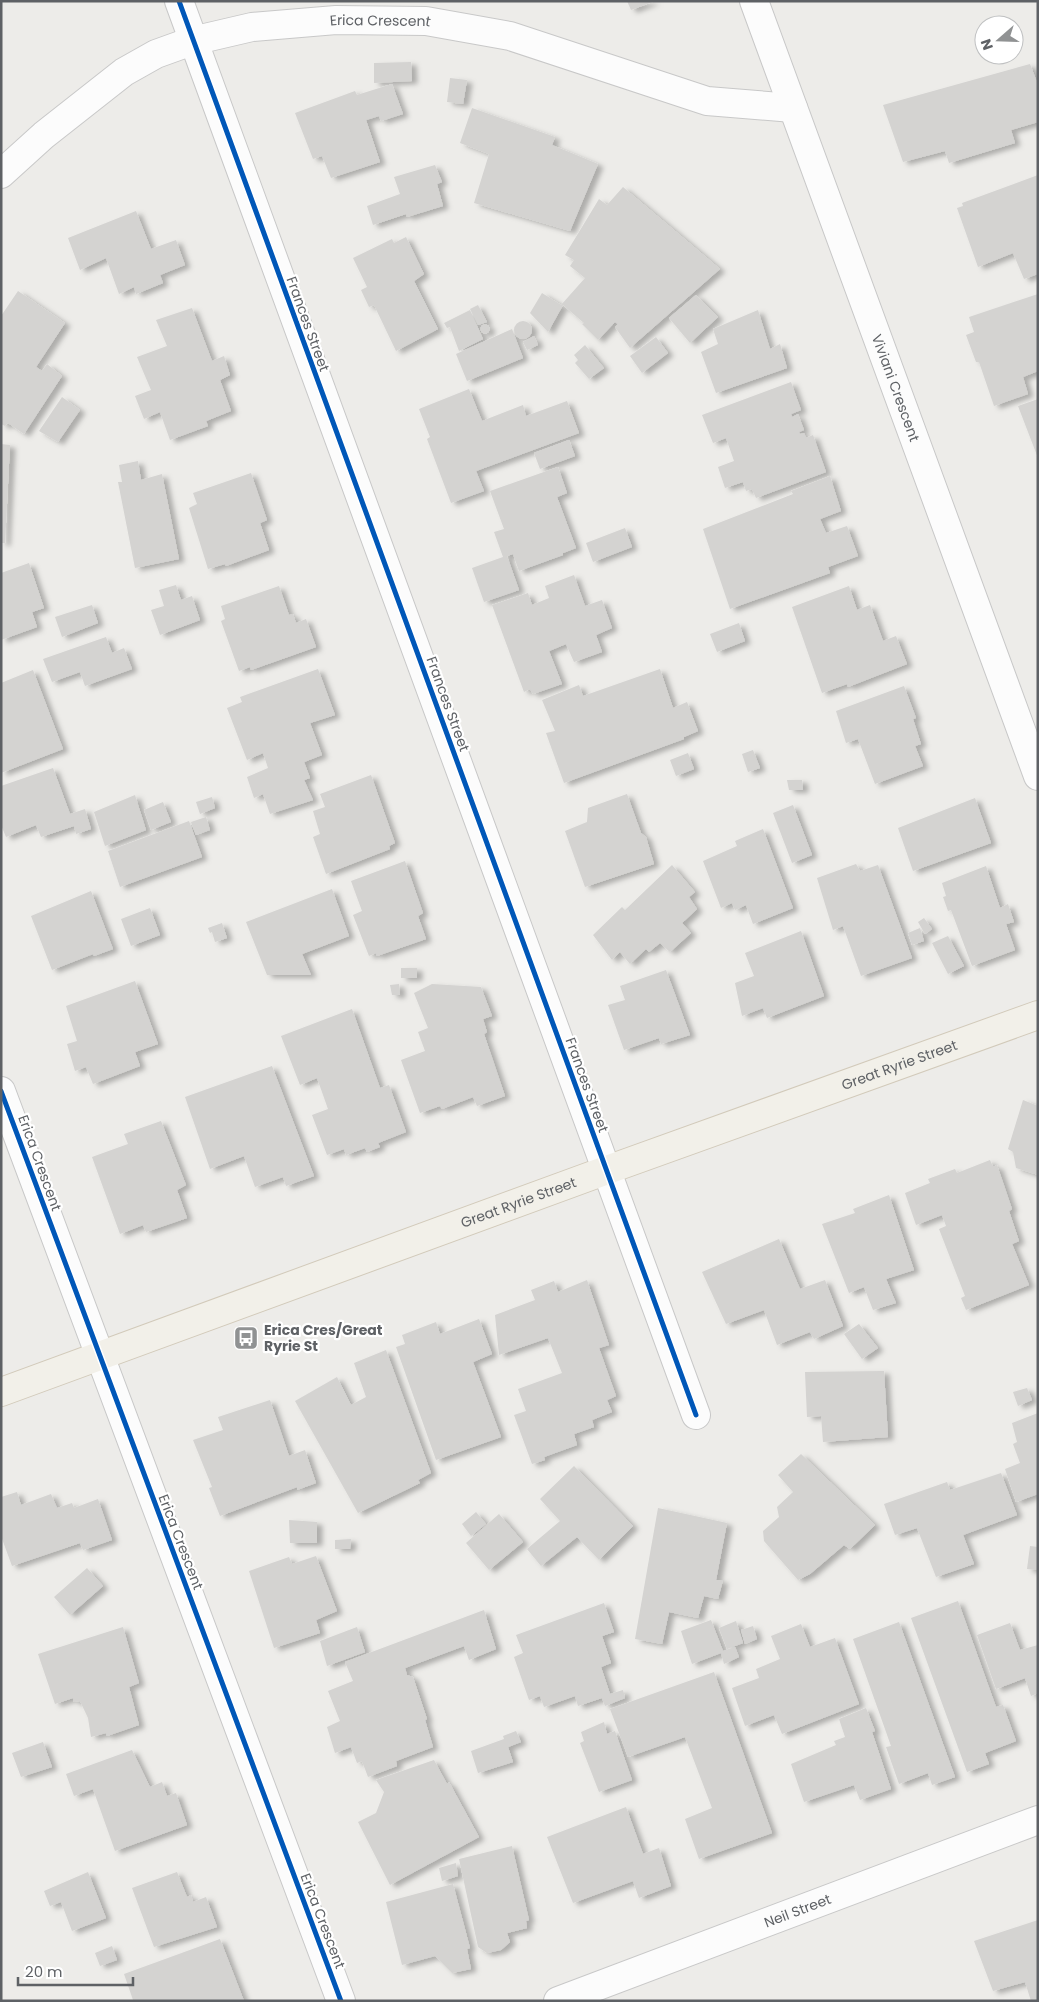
<svg xmlns="http://www.w3.org/2000/svg" width="1039" height="2002" font-family="Poppins,sans-serif">
<defs>
<filter id="shadow"><feDropShadow dx="5.5" dy="3" stdDeviation="2.5" flood-color="#0004"/></filter>
</defs>
<rect width="100%" height="100%" fill="#edece9"/>
<g fill="#d4d3d1" filter="url(#shadow)">
<path d="M627 1H655L631 10Z"/>
<path d="M411 62 412 81 374 83V63Z"/>
<path d="M1030 64 1038 85V122L1011 130 1015 143 949 163 945 151 903 162 883 105Z"/>
<path d="M450 78 467 80 463 104 447 102Z"/>
<path d="M392 84 403 114 381 121 379 116 366 120 380 162 331 178 322 156 313 159 295 113 355 91 357 95Z"/>
<path d="M472 108 555 137 552 145 598 164 570 231 474 203 489 154 460 143Z"/>
<path d="M435 165 442 182 437 184 443 206 407 217 406 214 373 225 367 206 400 194 394 177Z"/>
<path d="M1038 175V274L1024 279 1013 253 978 267 957 208 963 206 962 203Z"/>
<path d="M623 187 720 269 630 348 615 327 618 324 615 322 598 340 582 324 584 323 563 305 548 332 530 313 542 293 561 305 585 278 570 266 574 260 565 255 599 199 607 205Z"/>
<path d="M136 211 151 249 176 240 185 265 160 275 163 283 136 294 134 287 119 294 106 258 80 270 68 238Z"/>
<path d="M406 237 424 274 414 281 438 329 396 351 374 305 369 307 361 290 367 287 353 258 392 239 394 243Z"/>
<path d="M18 291 65 323 36 367 42 371 47 364 62 376 24 434 8 423 5 426 1 424V316Z"/>
<path d="M1038 294V371L1023 377 1028 394 994 406 979 362H976L966 335 974 332 969 317Z"/>
<path d="M696 295 718 317 690 343 669 318Z"/>
<path d="M478 305 487 322 478 325 470 309Z"/>
<path d="M192 308 212 361 224 356 230 375 220 380 231 411 206 421 208 426 170 440 160 412 144 419 135 396 151 390 137 357 167 346 156 320Z"/>
<path d="M470 310 483 339 459 351 450 327 447 328 444 323Z"/>
<path d="M758 310 770 349 780 344 787 368 716 393 701 352 718 344 713 329Z"/>
<circle cx="523" cy="330" r="9"/>
<circle cx="485" cy="329" r="4.5"/>
<path d="M512 329 523 358 467 381 456 354Z"/>
<path d="M534 336 538 345 527 350 523 342Z"/>
<path d="M656 337 668 353 642 373 630 356Z"/>
<path d="M585 345 604 368 589 379 575 363 578 360 574 355Z"/>
<path d="M791 382 801 410 791 414 792 417 798 414 804 430 799 432 800 434 804 433 806 438 813 435 826 472 756 498 752 489 746 491 743 482 725 488 718 467 734 461 726 438 713 443 702 415Z"/>
<path d="M469 389 482 421 523 405 526 416 567 401 579 433 476 471 484 491 451 503 427 439 430 437 419 409Z"/>
<path d="M62 397 80 410 58 442 39 431Z"/>
<path d="M1038 399V458L1018 406Z"/>
<path d="M569 440 575 456 540 469 534 453Z"/>
<path d="M1 444 10 445 5 543H1Z"/>
<path d="M138 461 141 480 162 474 179 559 135 568 118 482H122L119 465Z"/>
<path d="M558 467 567 493 557 497 576 548 563 553V555L519 571 513 554 507 556 519 590 484 602 472 568 503 557 494 532 504 529 490 491Z"/>
<path d="M251 473 267 520 260 523 269 550 226 566 225 564 208 569 189 508 197 504 193 493Z"/>
<path d="M830 476 841 511 820 519 826 533 847 526 858 556 828 567 830 573 730 609 703 529 793 494 791 491Z"/>
<path d="M625 528 632 547 593 562 586 543Z"/>
<path d="M29 563 44 608 32 612 37 627 1 640V573Z"/>
<path d="M574 575 585 606 602 600 612 628 596 635 602 652 574 662 566 644 549 651 562 684 533 694 530 689 524 692 492 605 528 593 532 605 549 598 545 586Z"/>
<path d="M176 585 181 600 192 596 200 620 160 635 151 610 164 606 159 590Z"/>
<path d="M279 586 289 615 293 614 296 623 306 619 316 647 251 670 250 667 239 671 221 621 225 619 221 606Z"/>
<path d="M849 586 857 610 870 605 883 641 896 636 907 664 848 687 847 684 822 693 792 607Z"/>
<path d="M92 605 98 623 62 637 55 617Z"/>
<path d="M739 623 745 641 717 652 710 634Z"/>
<path d="M106 637 112 653 124 648 132 669 85 686 80 672 52 682 43 659Z"/>
<path d="M318 669 335 715 310 723 322 755 304 762 310 778 304 780 313 800 270 814 263 794 254 798 247 777 268 768 263 753 247 760 227 708 242 702 240 697Z"/>
<path d="M660 669 673 708 687 702 698 731 684 737V739L564 783 546 733 555 731 542 700 579 685 583 696Z"/>
<path d="M33 670 63 749 1 773V683Z"/>
<path d="M904 686 916 718 913 719 921 744 915 746 923 766 875 784 858 739 846 743 836 711Z"/>
<path d="M753 750 760 768 748 772 742 754Z"/>
<path d="M688 753 694 769 676 776 670 760Z"/>
<path d="M53 768 70 814 85 809 91 829 76 834 74 826 41 837 36 825 6 837 1 825V786Z"/>
<path d="M371 775 395 843 389 846 390 849 326 874 313 837 320 834 313 811 325 807 320 794Z"/>
<path d="M787 780H802L803 790H789Z"/>
<path d="M627 794 641 833 646 837 654 864 585 887 565 831 587 822 588 808Z"/>
<path d="M135 795 146 830 105 846 94 812Z"/>
<path d="M212 797 215 808 200 814 196 802Z"/>
<path d="M975 798 991 843 913 871 898 828Z"/>
<path d="M163 802 171 822 151 830 144 810Z"/>
<path d="M793 805 812 855 792 863 773 813Z"/>
<path d="M206 817 210 830 196 835 191 822Z"/>
<path d="M189 821 202 857 120 887 108 851Z"/>
<path d="M763 829 793 908 753 924 746 905 735 910 732 903 721 908 703 861 737 846 735 841Z"/>
<path d="M405 861 423 913 418 916 426 939 377 956 376 953 369 956 353 915 362 911 351 881Z"/>
<path d="M856 864 860 871 878 865 912 958 861 976 843 926 833 930 817 878Z"/>
<path d="M672 865 695 892 689 897 697 909 682 923 691 933 670 952 660 943 649 952 646 949 630 964 620 952 612 960 593 935 622 907 625 910Z"/>
<path d="M986 866 1000 908 1008 904 1014 922 1006 924 1015 950 972 966 951 910 948 911 943 897 946 896 942 883Z"/>
<path d="M332 889 349 936 302 954 311 975H267L246 922Z"/>
<path d="M91 891 113 949 94 956 93 954 52 970 31 916Z"/>
<path d="M150 908 160 935 131 946 121 919Z"/>
<path d="M924 918 932 929 925 934 918 922Z"/>
<path d="M222 923 227 938 215 942 212 932 210 933 208 928Z"/>
<path d="M920 928 924 941 912 945 908 933Z"/>
<path d="M801 931 824 996 767 1018 763 1008 742 1016 735 983 754 976 745 953Z"/>
<path d="M948 936 964 966 948 974 932 943Z"/>
<rect x="401" y="968" width="16" height="10"/>
<path d="M666 970 690 1035 661 1044 659 1038 624 1050 608 1005 625 1000 620 986Z"/>
<path d="M135 981 158 1044 135 1052 140 1066 93 1084 86 1067 75 1071 67 1044 77 1041 66 1006Z"/>
<path d="M399 984 400 995H392L390 985Z"/>
<path d="M432 984 481 987 492 1016 483 1019 487 1032 484 1034 505 1096 477 1106 473 1097 442 1109 440 1106 420 1113 401 1060 425 1051 418 1032 428 1028 414 993Z"/>
<path d="M352 1009 380 1088 389 1085 406 1132 378 1143 380 1147 367 1152 365 1148 346 1155 344 1149 327 1155 312 1115 328 1109 317 1078 300 1085 281 1036Z"/>
<path d="M272 1066 314 1176 286 1186 283 1177 255 1187 244 1156 210 1169 185 1097Z"/>
<path d="M1023 1100 1038 1106V1175L1016 1168 1013 1152 1008 1149Z"/>
<path d="M161 1121 186 1185 177 1190 187 1218 146 1232 143 1225 120 1234 92 1157 128 1144 124 1134Z"/>
<path d="M990 1160 993 1167 997 1165 1012 1209 1009 1211 1019 1241 1012 1244 1029 1285 966 1310 961 1298 965 1296 939 1229 946 1226 942 1215 916 1225 905 1193 930 1183 928 1179 955 1169 957 1173Z"/>
<path d="M889 1195 914 1270 886 1279 896 1303 873 1310 864 1287 849 1293 822 1224 855 1213 853 1209Z"/>
<path d="M779 1239 800 1289 825 1280 843 1326 814 1339 810 1332 777 1345 764 1310 726 1324 702 1272Z"/>
<path d="M587 1280 609 1345 599 1348 616 1396 607 1400 612 1412 592 1420 594 1427 574 1434 577 1445 544 1457 545 1460 532 1464 514 1415 526 1411 518 1389 562 1373 548 1338 499 1355 495 1315 535 1300 531 1290 554 1281 558 1292Z"/>
<path d="M479 1319 492 1354 473 1362 501 1437 436 1460 396 1347 405 1344 402 1335 436 1322 440 1334Z"/>
<path d="M859 1324 878 1348 862 1359 844 1334Z"/>
<path d="M386 1350 431 1473 418 1480 420 1483 358 1513 295 1401 337 1377 351 1405 366 1397 354 1363Z"/>
<path d="M884 1371 888 1437 823 1442 821 1416 807 1417 805 1372Z"/>
<path d="M1027 1388 1032 1400 1018 1406 1013 1392Z"/>
<path d="M270 1400 289 1456 305 1450 316 1483 297 1490V1487L220 1516 209 1488 212 1487 193 1440 223 1430 218 1417Z"/>
<path d="M1038 1413V1494L1016 1502 1005 1469 1020 1463 1013 1444 1017 1442 1012 1423Z"/>
<path d="M801 1454 875 1525 850 1549 844 1545 810 1574 798 1580 764 1541 763 1531 779 1517 777 1507 793 1492 778 1475Z"/>
<path d="M574 1466 633 1526 599 1560 577 1537 541 1566 527 1549 560 1521 540 1499Z"/>
<path d="M1001 1473 1017 1515 963 1535 974 1564 936 1577 917 1528 895 1535 884 1504 947 1482 950 1490Z"/>
<path d="M17 1492 21 1505 51 1494 57 1508 72 1503 74 1508 98 1499 112 1540 83 1550 80 1543 12 1566 1 1536V1497Z"/>
<path d="M658 1508 727 1523 716 1580H723L718 1599 704 1596 698 1618 669 1612 662 1644 635 1639Z"/>
<path d="M476 1512 486 1524 471 1536 462 1524Z"/>
<path d="M499 1514 523 1542 489 1570 466 1543Z"/>
<path d="M289 1520 317 1522V1543H290Z"/>
<path d="M351 1539 350 1549H335V1540Z"/>
<path d="M1030 1546 1038 1547V1570L1027 1569Z"/>
<path d="M316 1556 337 1611 316 1620 320 1633 274 1648 249 1571 289 1557 292 1564Z"/>
<path d="M87 1568 103 1586 70 1615 54 1597Z"/>
<path d="M958 1601 996 1707 1003 1705 1016 1741 985 1753 989 1764 967 1772 911 1618Z"/>
<path d="M604 1603 614 1632 602 1636 611 1663 601 1667 610 1694 623 1690 625 1698 605 1706 602 1698 578 1706 575 1696 544 1707 540 1696 529 1700 514 1657 523 1653 516 1635Z"/>
<path d="M484 1610 496 1649 469 1660 464 1646 405 1668 407 1675 413 1677 427 1719 425 1720 433 1747 396 1761 397 1766 368 1777 362 1761 357 1763 351 1747 335 1753 327 1727 340 1721 328 1691 353 1681 345 1662Z"/>
<path d="M711 1620 723 1651 735 1647 739 1657 724 1664 721 1653 692 1664 681 1631Z"/>
<path d="M736 1621 743 1643 727 1649 719 1628Z"/>
<path d="M899 1622 955 1777 932 1785 928 1773 899 1784 886 1747 891 1746 853 1639Z"/>
<path d="M1010 1623 1020 1650 1038 1645V1693L1031 1696 1025 1678 996 1689 977 1635Z"/>
<path d="M801 1624 810 1647 835 1638 859 1704 782 1734 774 1715 745 1726 732 1688 759 1678 756 1669 780 1659 771 1636Z"/>
<path d="M753 1626 757 1639 745 1644 741 1630Z"/>
<path d="M123 1627 139 1683 129 1687 139 1725 107 1736 106 1733 91 1737 88 1718 80 1701 74 1702 73 1698 55 1704 38 1654Z"/>
<path d="M357 1627 365 1652 327 1666 320 1641Z"/>
<path d="M714 1672 772 1833 699 1859 685 1819 712 1808 685 1737 628 1757 610 1709Z"/>
<path d="M866 1708 875 1731 872 1732 891 1789 860 1800 854 1785 804 1802 791 1764 836 1745 834 1741 845 1737 839 1719Z"/>
<path d="M604 1722 607 1734 615 1731 632 1780 599 1792 580 1743 584 1741 581 1732Z"/>
<path d="M516 1731 521 1742 508 1747 513 1762 478 1773 471 1751 504 1739 503 1736Z"/>
<path d="M43 1742 52 1767 21 1777 12 1753Z"/>
<path d="M132 1750 150 1787 162 1782 167 1796 176 1793 187 1825 115 1851 93 1789 74 1796 66 1774Z"/>
<path d="M434 1760 447 1784 449 1782 479 1837 390 1885 358 1822 376 1813 384 1792 376 1780Z"/>
<path d="M626 1807 643 1854 659 1848 671 1886 639 1898 633 1881 573 1903 547 1837Z"/>
<path d="M512 1846 529 1920 526 1921 527 1928 507 1933 510 1942 501 1950 487 1953 478 1947 459 1859Z"/>
<path d="M456 1863 458 1876 442 1881 439 1868Z"/>
<path d="M88 1872 106 1918 72 1931 61 1902 50 1906 44 1891Z"/>
<path d="M177 1872 187 1897 191 1895 193 1902 206 1897 217 1927 154 1947 132 1888Z"/>
<path d="M453 1884 470 1948 467 1949 471 1969 452 1973 435 1956 402 1965 386 1902Z"/>
<path d="M1038 1920V2001H1031L1025 1982 993 1991 974 1941Z"/>
<path d="M220 1939 244 2001 133 2000 124 1974Z"/>
<path d="M112 1946 117 1960 100 1966 95 1953Z"/>
</g>
<g fill="none" stroke-linecap="round" stroke-linejoin="round">
<defs>
<g id="minor">
<path d="M179 1 696 1415"/>
<path id="s1" d="M754 1 1038 776"/>
<path id="s2" d="M1 174 44 135 124 72 156 54 192 41 252 27 336 20 426 21 510 36 707 101 793 108"/>
<path d="M1 1091 341 2001"/>
<path id="s3" d="M558 2001 1038 1820"/>
</g>
<g id="major">
<path id="s4" d="M1 1392 607 1170 1038 1015"/>
</g>
</defs>
<use href="#minor" stroke="#c8c8c8" stroke-width="30"/>
<use href="#major" stroke="#d2caba" stroke-width="30"/>
<use href="#minor" stroke="#fcfcfc" stroke-width="28"/>
<use href="#major" stroke="#f2f0e9" stroke-width="28"/>
<defs>
<g id="cycleway">
<path d="M179 1 696 1415"/>
<path d="M1 1091 341 2001"/>
</g>
</defs>
<use href="#cycleway" stroke="#fff" stroke-width="8"/>
<use href="#cycleway" stroke="#0057b8" stroke-width="5"/>
</g>
<defs>
<symbol id="bus-square" viewBox="-11 -11 22 22"><rect x="-9" y="-9" width="18" height="18" rx="4" fill="#909293" stroke="#fff"/><path d="M-5-6H5V4H4V6H2V4H-2V6H-4V4H-5ZM-3.5-4V0h7V-4ZM-3.5 1.2v1.5H-2V1.2ZM2 1.2v1.5H3.5V1.2Z" fill="#fff"/></symbol>
</defs>
<g fill-rule="evenodd">
<use href="#bus-square" x="232" y="1324" width="28" height="28"/>
</g>
<g text-anchor="middle" stroke-width="4.5" stroke-linejoin="round" paint-order="stroke">
<g font-size="14" fill="#5e6165" stroke="#fff">
<text dy="5" stroke="none"><textPath href="#s2" startOffset="425">Erica Crescent</textPath></text>
<text transform="translate(308 324) rotate(70)" y="5">Frances Street</text>
<text dy="5" stroke="none"><textPath href="#s1" startOffset="412">Viviani Crescent</textPath></text>
<text transform="translate(448 704) rotate(70)" y="5">Frances Street</text>
<text dy="5" stroke="none"><textPath href="#s4" startOffset="956">Great Ryrie Street</textPath></text>
<text transform="translate(587 1085) rotate(70)" y="5">Frances Street</text>
<text transform="translate(40 1163) rotate(70)" y="5">Erica Crescent</text>
<text dy="5" stroke="none"><textPath href="#s4" startOffset="551">Great Ryrie Street</textPath></text>
<text transform="translate(181 1542) rotate(69)" y="5">Erica Crescent</text>
<text dy="5" stroke="none"><textPath href="#s3" startOffset="256">Neil Street</textPath></text>
<text transform="translate(323 1921) rotate(69)" y="5">Erica Crescent</text>
</g>
<g font-size="14" font-weight="bold" fill="#5e6165" stroke="#fff" text-anchor="start">
<text x="264" y="1335">Erica Cres/Great<tspan x="264" dy="16">Ryrie St</tspan></text>
</g>
</g>
<rect width="1039" height="2002" fill="none" stroke="#5e6165" stroke-width="5"/>
<g transform="translate(999 40) rotate(250)"><circle r="24" fill="#ffffff" stroke="#bfc0c1"/>
<path d="M0-4L9 19L0 12L-9 19Z" fill="#909293"/>
<text y="-8" font-size="14" font-weight="bold" text-anchor="middle" fill="#5e6165">N</text>
</g>
<path d="M18 1977v8h115v-8" fill="none" stroke="#5e6165" stroke-width="2.5"/>
<text x="25" y="1977" font-size="15" fill="#5e6165" stroke="#ffffff" stroke-width="4" paint-order="stroke">20 m</text>
</svg>
